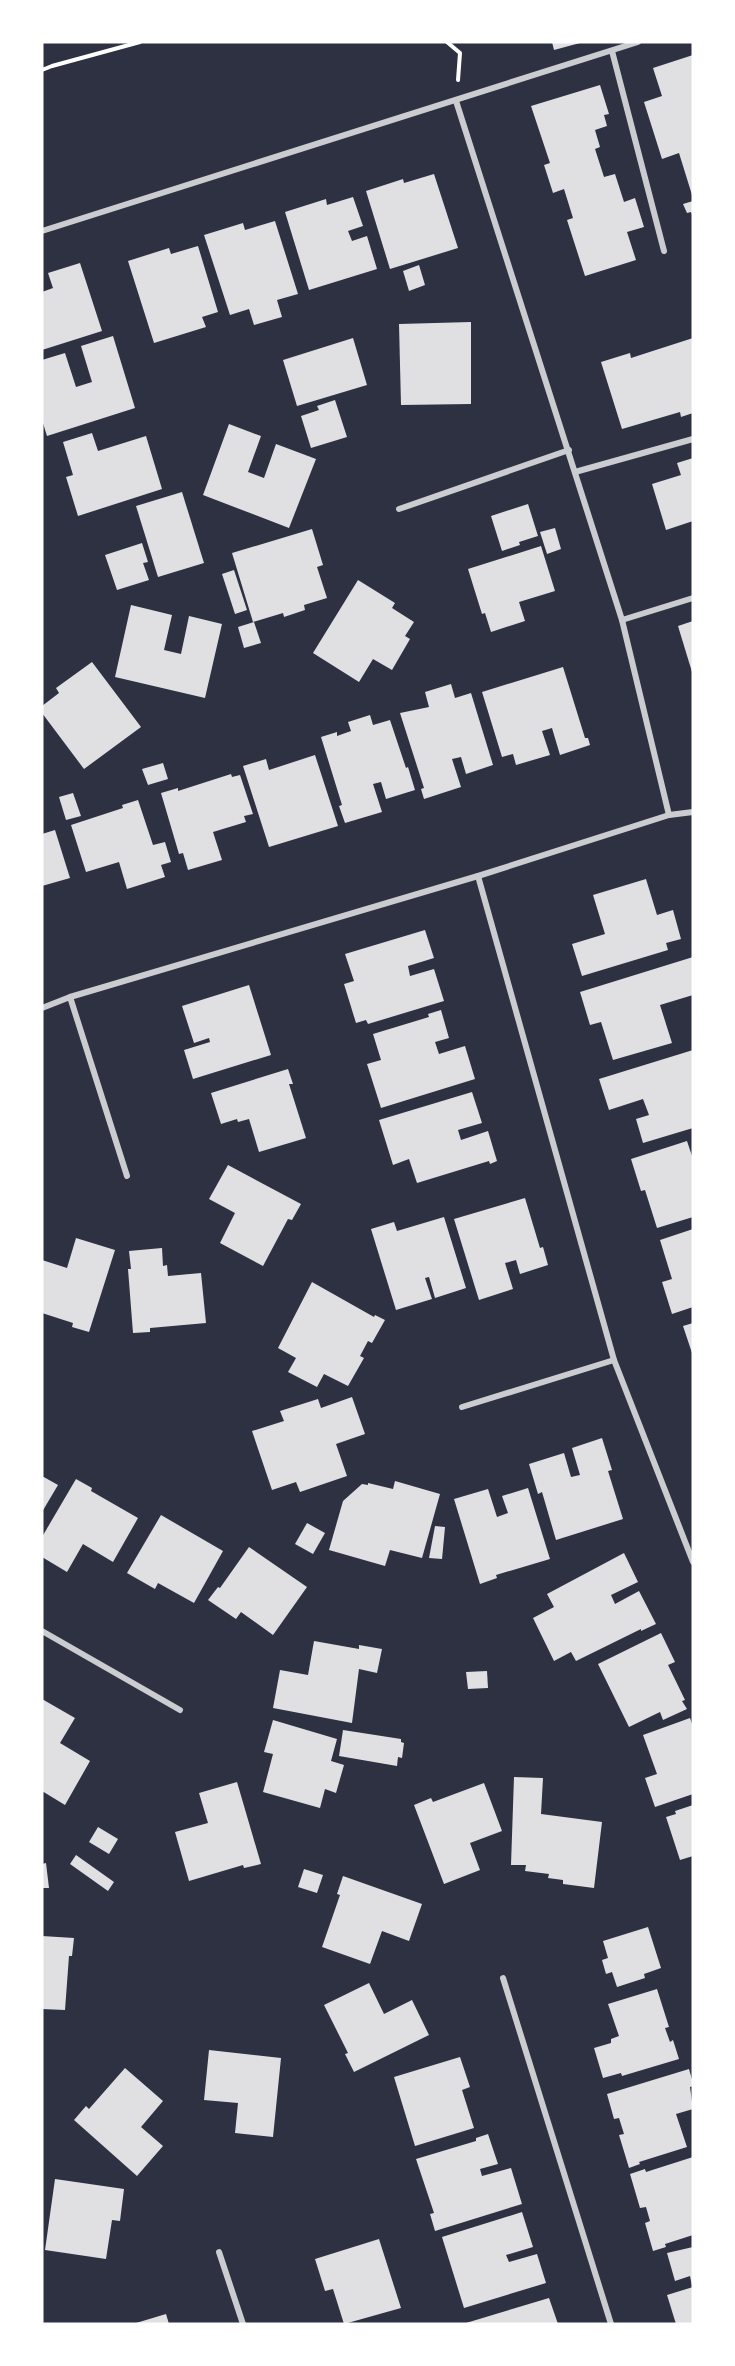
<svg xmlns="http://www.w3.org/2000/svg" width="735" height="2366" font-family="'Noto Sans',sans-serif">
<rect width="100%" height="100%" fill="#2d3142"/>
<g fill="#e0e0e3">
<path d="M552 42H580V43L554 50Z"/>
<path d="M693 55V195H692L679 153 662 159 644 102 662 96 653 68Z"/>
<path d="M600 85 609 114 604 115 607 126 595 130 600 147 595 149 604 177 615 174 624 202 635 198 644 227 627 232 636 260 585 276 567 220 573 218 564 189 553 193 544 165 550 163 531 106Z"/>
<path d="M434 174 458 248 390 269 366 191 403 179 404 183Z"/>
<path d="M353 197 363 226 348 231 352 241 367 236 377 269 309 290 285 212 326 199 327 205Z"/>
<path d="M693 201V217L691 212 687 213 683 204Z"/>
<path d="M275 221 298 294 277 300 282 317 254 325 249 309 230 315 204 235 243 223 245 230Z"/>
<path d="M198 246 218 312 202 317 206 327 154 343 128 261 169 248 171 254Z"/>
<path d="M80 263 102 331 42 350V292L53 288 48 273Z"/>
<path d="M419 265 425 285 409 291 403 271Z"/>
<path d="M471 322V404L401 405 399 324Z"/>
<path d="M113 336 135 408 47 436 42 420V360L65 353 76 387 92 382 81 346Z"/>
<path d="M353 338 367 385 297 406 283 360Z"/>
<path d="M693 338V413L681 417 680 412 622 429 601 362 630 353 631 358Z"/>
<path d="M335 400 347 437 311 448 301 416 319 410 317 406Z"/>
<path d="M229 424 261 436 248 472 264 478 276 444 316 459 289 528 203 495Z"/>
<path d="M92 433 98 451 146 436 162 489 78 516 66 477 73 475 63 442Z"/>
<path d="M693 458V521L666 530 652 484 681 475 677 463Z"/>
<path d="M182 492 204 563 158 577 136 506Z"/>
<path d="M528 504 538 536 519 542 520 545 502 551 491 516Z"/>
<path d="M555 528 561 549 547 554 540 532Z"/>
<path d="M312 529 323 565 317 567 327 598 304 605 305 610 284 617 283 613 253 622 232 553Z"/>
<path d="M142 543 148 562 143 563 149 580 117 590 105 555Z"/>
<path d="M541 546 555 591 519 602 525 621 491 632 485 613 482 614 468 569Z"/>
<path d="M234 570 247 610 235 614 222 574Z"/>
<path d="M358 580 395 603 392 608 414 622 405 636 410 639 392 670 373 659 359 682 313 653Z"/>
<path d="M131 605 172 615 164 650 181 654 189 616 222 624 205 698 115 677Z"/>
<path d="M693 621V672H692L678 626Z"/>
<path d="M254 622 261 643 244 648 238 627Z"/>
<path d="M92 662 141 727 84 769 42 713V706L59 693 56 688Z"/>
<path d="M563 667 585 738H588L590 745 560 755 552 728 542 731 550 755 516 765 513 754 502 757 482 692Z"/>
<path d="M451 684 455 698 471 693 493 765 466 774 461 757 452 759 461 787 424 799 421 789 424 788 400 713 429 707 425 692Z"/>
<path d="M370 715 373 725 390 720 406 768 408 767 415 790 386 799 381 782 373 784 382 812 345 823 339 806 342 805 321 737 337 732V736L351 731 348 722Z"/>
<path d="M315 755 338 826 269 847 243 766 266 759 269 770Z"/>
<path d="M163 763 168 779 148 785 142 769Z"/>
<path d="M231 774 232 777 240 775 253 814 244 816 246 822 213 832 222 860 188 870 183 853 179 854 161 793 178 788V791Z"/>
<path d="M73 793 81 816 66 820 59 797Z"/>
<path d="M138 800 153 845 165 842 171 862 161 865 165 877 127 889 119 862 86 872 71 825 123 808 122 805Z"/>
<path d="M55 830 70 878 42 886V834Z"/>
<path d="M646 879 657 915 673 910 681 939 666 943 668 950 582 976 572 944 605 934 593 895Z"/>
<path d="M425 930 434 958 408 966 410 976 434 969 444 1001 368 1024 366 1020 356 1023 344 984 354 981 345 954Z"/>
<path d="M693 957V995L660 1005 672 1043 613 1060 601 1022 590 1025 580 992Z"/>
<path d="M249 985 271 1055 193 1079 184 1050 210 1042 209 1038 194 1043 182 1006Z"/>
<path d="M441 1010 449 1038 435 1042 439 1054 465 1046 475 1079 381 1108 367 1064 381 1060 373 1034 429 1017 428 1014Z"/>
<path d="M693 1050V1128L643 1143 636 1119 649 1115 643 1099 609 1110 599 1079Z"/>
<path d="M288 1069 293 1084H289L306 1138 259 1152 249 1119 238 1122 237 1119 221 1124 211 1093Z"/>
<path d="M472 1092 482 1123 458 1130 461 1140 488 1131 497 1161 490 1164 489 1161 417 1183 409 1159 393 1165 379 1120Z"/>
<path d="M687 1141 693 1159V1217L657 1228 645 1190 641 1191 631 1159Z"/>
<path d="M228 1165 301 1204 292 1220 288 1219 263 1266 220 1243 235 1213 209 1199Z"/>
<path d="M525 1198 540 1248 543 1247 548 1265 520 1274 516 1260 505 1263 513 1289 479 1300 454 1219Z"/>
<path d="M444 1217 466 1288 435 1298 429 1277 425 1278 432 1299 396 1310 371 1229 394 1222 397 1231Z"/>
<path d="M693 1229V1307L672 1314 662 1282 672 1279 660 1240Z"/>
<path d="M76 1238 115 1250 89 1332 72 1327 73 1323 42 1313V1260L67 1268Z"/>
<path d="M162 1248 163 1266 167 1265 168 1276 201 1273 206 1323 150 1328V1332L133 1333 128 1269H131L129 1251Z"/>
<path d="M312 1282 374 1317 375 1315 385 1320 372 1343 368 1341 360 1356 364 1358 348 1386 324 1374 317 1387 288 1372 296 1358 278 1348Z"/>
<path d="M693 1323V1356L683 1326Z"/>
<path d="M352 1397 365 1434 336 1444 347 1476 300 1492 296 1482 272 1490 252 1431 284 1421 280 1411 318 1399 321 1408Z"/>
<path d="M602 1438 612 1470 608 1471 623 1519 556 1540 542 1492 538 1494 529 1464 564 1453 571 1477 580 1475 572 1448Z"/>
<path d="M42 1476 58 1485 42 1512Z"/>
<path d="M76 1479 92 1488 91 1491 138 1518 113 1562 83 1544 67 1572 42 1557V1537Z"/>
<path d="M395 1481 440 1494 422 1558 390 1550 385 1566 329 1550 343 1501 362 1484 368 1485V1483L393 1489Z"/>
<path d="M528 1488 550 1559 496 1575 497 1578 480 1584 454 1499 488 1489 497 1517 508 1513 502 1496Z"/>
<path d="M161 1515 223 1551 194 1603 158 1583 155 1589 127 1573Z"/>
<path d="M307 1523 325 1533 313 1554 295 1544Z"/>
<path d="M435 1526 445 1527 442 1559 429 1558Z"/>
<path d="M249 1547 307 1587 273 1635 241 1612 236 1619 208 1600 218 1587 220 1588Z"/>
<path d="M624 1553 638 1582 611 1595 615 1604 639 1591 656 1624 641 1631V1629L576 1661 571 1652 554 1661 533 1618 554 1607 547 1594Z"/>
<path d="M661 1633 675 1662 668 1665 685 1700 682 1701 687 1709 663 1720 660 1712 629 1727 598 1664Z"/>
<path d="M314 1641 359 1649V1645L382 1649 377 1673 359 1669 352 1723 273 1708 280 1670 308 1675Z"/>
<path d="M487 1671 488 1688 468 1689 466 1672Z"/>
<path d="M42 1699 75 1718 60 1743 90 1761 65 1805 42 1791Z"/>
<path d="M690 1718 693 1727V1794L655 1807 645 1778 657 1774 643 1735Z"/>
<path d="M273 1720 337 1739 331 1761 344 1765 336 1793 325 1789 320 1808 263 1792 273 1754 264 1752Z"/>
<path d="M343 1730 401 1739V1742L404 1743 402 1758 398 1757 397 1766 339 1756Z"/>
<path d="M514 1777 543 1778 541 1814 602 1822 594 1888 563 1884V1880L548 1878 549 1874 525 1871 526 1865H511Z"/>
<path d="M237 1782 261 1864 244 1868 243 1865 189 1881 175 1832 208 1823 199 1793Z"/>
<path d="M484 1783 502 1831 470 1843 480 1870 444 1884 414 1805 431 1798 433 1802Z"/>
<path d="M693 1805V1856L680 1860 666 1817 676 1814 675 1811Z"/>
<path d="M98 1827 118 1839 109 1854 89 1842Z"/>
<path d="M76 1855 114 1882 108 1891 70 1864Z"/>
<path d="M46 1863 49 1888H42V1864Z"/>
<path d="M304 1869 323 1875 317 1893 298 1887Z"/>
<path d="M343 1876 422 1904 409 1941 382 1931 370 1964 322 1947 340 1895 337 1894Z"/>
<path d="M648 1927 661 1968 644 1974 645 1978 617 1987 612 1972 606 1974 602 1960 608 1958 603 1941Z"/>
<path d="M42 1936 74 1938 72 1956H69L65 2010 42 2009Z"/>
<path d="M369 1983 384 2014 412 2000 429 2035 354 2072 345 2054 348 2053 324 2005Z"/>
<path d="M657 1989 669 2027 665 2028 670 2042 673 2040 679 2059 622 2076 621 2073 603 2078 594 2048 611 2043V2039L619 2036 608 2004Z"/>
<path d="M209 2050 281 2058 273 2137 235 2133 238 2103 204 2100Z"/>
<path d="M460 2057 470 2087 462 2090 474 2128 415 2146 394 2077Z"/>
<path d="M125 2068 163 2101 141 2127 163 2146 137 2176 74 2120 86 2106 89 2109Z"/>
<path d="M689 2069 693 2083V2086L690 2087 693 2109 676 2114 687 2147 639 2162 640 2164 629 2168 619 2135 624 2134 619 2118 614 2119 607 2094Z"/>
<path d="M488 2134 498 2164 480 2169 482 2176 511 2168 522 2204 435 2231 430 2214 434 2213 416 2159 476 2141V2138Z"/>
<path d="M693 2157V2235L665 2244 666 2247 653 2251 645 2223 650 2221 646 2207 640 2208 630 2174 645 2169 646 2172Z"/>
<path d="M55 2179 124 2189 120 2221 112 2220 106 2259 45 2250Z"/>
<path d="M522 2212 533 2247 506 2255 509 2262 537 2254 546 2283 464 2308 442 2237Z"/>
<path d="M379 2239 401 2308 344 2324 333 2289 325 2291 315 2259Z"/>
<path d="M693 2247V2286H692L690 2276 675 2281 667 2253Z"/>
<path d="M693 2287V2324H676L667 2295Z"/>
<path d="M549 2298 558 2324H466V2323Z"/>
<path d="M166 2314 169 2324H136V2323Z"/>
</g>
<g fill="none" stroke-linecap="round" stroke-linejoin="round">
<g stroke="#fff" stroke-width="4">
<path d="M447 42 460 53 458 80"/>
<path d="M42 70 52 66 140 42"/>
</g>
<g stroke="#caccd0" stroke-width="6">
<path d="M612 51 664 251"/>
<path d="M456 101 622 620 669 815"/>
<path d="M42 231 638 42"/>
<path d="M575 472 693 439"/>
<path d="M399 509 569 450"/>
<path d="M622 620 693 598"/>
<path d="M478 876 614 1360 693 1562"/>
<path d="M70 997 127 1176"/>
<path d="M42 1008 70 997 478 876 669 815 693 812"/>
<path d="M462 1407 614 1360"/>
<path d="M42 1631 180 1710"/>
<path d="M503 1978 611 2324"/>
<path d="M219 2252 243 2324"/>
</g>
</g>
<rect width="735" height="2366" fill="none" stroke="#ffffff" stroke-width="87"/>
</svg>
